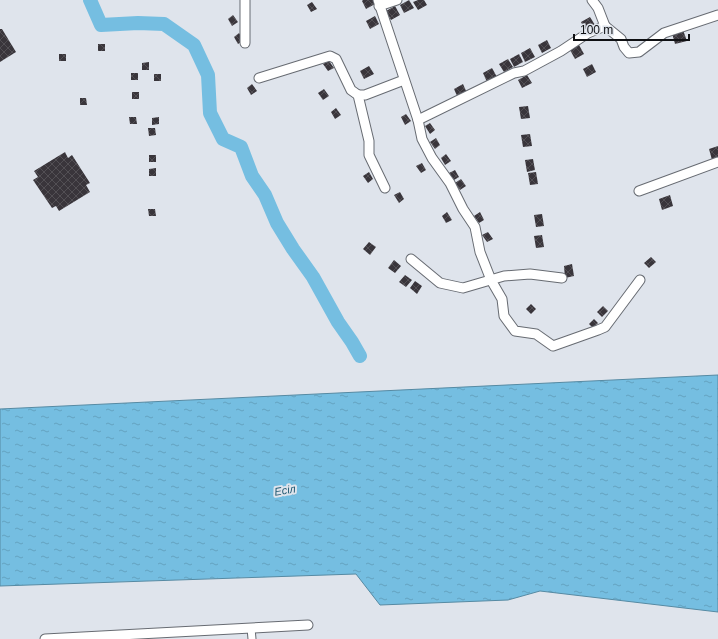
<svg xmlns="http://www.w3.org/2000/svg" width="718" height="639" font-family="Helvetica,sans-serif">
<defs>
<pattern id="water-ripples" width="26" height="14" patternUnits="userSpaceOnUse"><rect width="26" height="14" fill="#75bee1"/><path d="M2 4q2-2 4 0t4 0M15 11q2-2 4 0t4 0" fill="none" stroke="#64a2c0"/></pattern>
<pattern id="building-cross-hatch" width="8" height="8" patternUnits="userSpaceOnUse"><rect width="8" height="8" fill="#39353b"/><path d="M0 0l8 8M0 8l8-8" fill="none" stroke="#524f54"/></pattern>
</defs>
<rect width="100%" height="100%" fill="#dfe4ec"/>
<path fill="url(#water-ripples)" stroke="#568aa3" d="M718 375V612L540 591 508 600 380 605 356 574 0 586V409Z"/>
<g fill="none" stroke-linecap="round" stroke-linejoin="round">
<path stroke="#75bee1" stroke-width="14" d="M90 0 101 25 138 23 164 24 194 45 208 75 210 113 223 139 241 147 252 176 265 195 277 223 293 249 313 277 338 322 352 342 360 356"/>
</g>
<g fill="url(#building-cross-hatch)">
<path d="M363 0H373L375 4 366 9 362 1Z"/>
<path d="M409 0 414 8 404 13 400 5Z"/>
<path d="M418 0H424L427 5 418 10 413 2Z"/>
<path d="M312 2 317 9 311 12 307 5Z"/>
<path d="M395 6 400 15 391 20 386 11Z"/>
<path d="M233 15 238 22 232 26 228 19Z"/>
<path d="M375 16 379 24 370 29 366 21Z"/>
<path d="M590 17 595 25 585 30 581 22Z"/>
<path d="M0 29H2L16 52 0 62Z"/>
<path d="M683 30 687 41 675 44 672 33Z"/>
<path d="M239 33 244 40 238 44 234 37Z"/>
<path d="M547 40 551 48 542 53 538 45Z"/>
<rect x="98" y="44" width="7" height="7"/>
<path d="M579 45 584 54 575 59 570 50Z"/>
<path d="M530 48 535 57 525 62 521 53Z"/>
<rect x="59" y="54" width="7" height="7"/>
<path d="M519 54 523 62 514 67 510 59Z"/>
<path d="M508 59 513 67 504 72 499 64Z"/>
<path d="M329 61 334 68 328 71 323 64Z"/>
<path d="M149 62V70H142V63Z"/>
<path d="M592 64 596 72 587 77 583 69Z"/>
<path d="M369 66 374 74 364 79 360 71Z"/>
<path d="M492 68 497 77 487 82 483 73Z"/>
<rect x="131" y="73" width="7" height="7"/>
<rect x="154" y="74" width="7" height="7"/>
<path d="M527 75 532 83 522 88 518 80Z"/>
<path d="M252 84 257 91 251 95 247 88Z"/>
<path d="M463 84 467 93 458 98 454 89Z"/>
<path d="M324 89 329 96 323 100 318 93Z"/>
<rect x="132" y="92" width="7" height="7"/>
<path d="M80 98H86L87 105H80Z"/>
<path d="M528 106 530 118 521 119 519 107Z"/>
<path d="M336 108 341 115 335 119 331 112Z"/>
<path d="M406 114 411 121 405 125 401 117Z"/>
<path d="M129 117H136L137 124H130Z"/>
<path d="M159 117V124L152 125V118Z"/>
<path d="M430 123 435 130 430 134 425 126Z"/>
<path d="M148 128H155L156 135 149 136Z"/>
<path d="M530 134 532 146 523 147 521 135Z"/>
<path d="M436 138 440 145 435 149 430 142Z"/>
<path d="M718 146V158L712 160 709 149Z"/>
<path d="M65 152 68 158 72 155 90 183 86 185 90 192 59 211 56 206 52 208 33 180 38 177 34 171Z"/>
<path d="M446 154 451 161 445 165 441 158Z"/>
<rect x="149" y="155" width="7" height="7"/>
<path d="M533 159 535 170 527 172 525 160Z"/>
<path d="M422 163 426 170 421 173 416 166Z"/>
<path d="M156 168V176H149V169Z"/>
<path d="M455 170 459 177 454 180 449 173Z"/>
<path d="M369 172 373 179 368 183 363 176Z"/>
<path d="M536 172 538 184 530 185 528 173Z"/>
<path d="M461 179 466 186 460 190 455 183Z"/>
<path d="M400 192 404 199 399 203 394 195Z"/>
<path d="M670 195 673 206 662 210 659 199Z"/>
<path d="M148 209H155L156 216H149Z"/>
<path d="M447 212 452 220 446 223 442 216Z"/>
<path d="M480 212 484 220 479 223 474 216Z"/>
<path d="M542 214 544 226 536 227 534 215Z"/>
<path d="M488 232 493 239 487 242 482 235Z"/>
<path d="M542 235 544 247 536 248 534 236Z"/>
<path d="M369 242 376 247 370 255 363 249Z"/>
<path d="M651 257 656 262 649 268 644 263Z"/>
<path d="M394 260 401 266 395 273 388 268Z"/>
<path d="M572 264 574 276 565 278 564 266Z"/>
<path d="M405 275 412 280 406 287 399 282Z"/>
<path d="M415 281 422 286 417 294 410 288Z"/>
<path d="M531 304 536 309 531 314 526 309Z"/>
<path d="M603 306 608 311 602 317 597 312Z"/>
<path d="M594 319 598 323 593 328 589 324Z"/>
</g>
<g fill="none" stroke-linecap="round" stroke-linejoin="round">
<defs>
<path id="pedestrian" d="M251 628 252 639"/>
<g id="minor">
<path d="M245 0V43"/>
<path d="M378 0 418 120 422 139 432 158 450 183 463 209 475 227 480 252 491 280 502 299 504 316 515 331 536 334 553 346 598 330 605 327 640 280"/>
<path d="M592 0 598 8 605 26"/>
<path d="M379 6 397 0"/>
<path d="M259 78 330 56 336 59 351 90 358 95 369 141V155L385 188"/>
<path d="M358 95H365L404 80"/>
<path d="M418 120 514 73 524 71 561 51 588 33 605 26 621 39 624 47 629 53 639 52 664 33 718 15"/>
<path d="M639 191 718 162"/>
<path d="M411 259 440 283 463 288 504 276 530 274 562 278"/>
<path d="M45 639 308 625"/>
</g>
</defs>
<use href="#pedestrian" stroke="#676b72" stroke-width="9"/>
<use href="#minor" stroke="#676b72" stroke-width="11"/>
<use href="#pedestrian" stroke="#fff" stroke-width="7"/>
<use href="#minor" stroke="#fff" stroke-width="9"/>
</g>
<g text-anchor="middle" stroke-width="4" stroke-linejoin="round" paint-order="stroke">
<g font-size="11" font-style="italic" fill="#1e5871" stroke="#dfe4ec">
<text transform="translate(285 490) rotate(-9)" y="4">Есіл</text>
</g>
</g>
<path d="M574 34v6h115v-6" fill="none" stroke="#0f1013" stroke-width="2"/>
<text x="580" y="34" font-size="12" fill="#0f1013" stroke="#dfe4ec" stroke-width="3" paint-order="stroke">100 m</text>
</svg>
